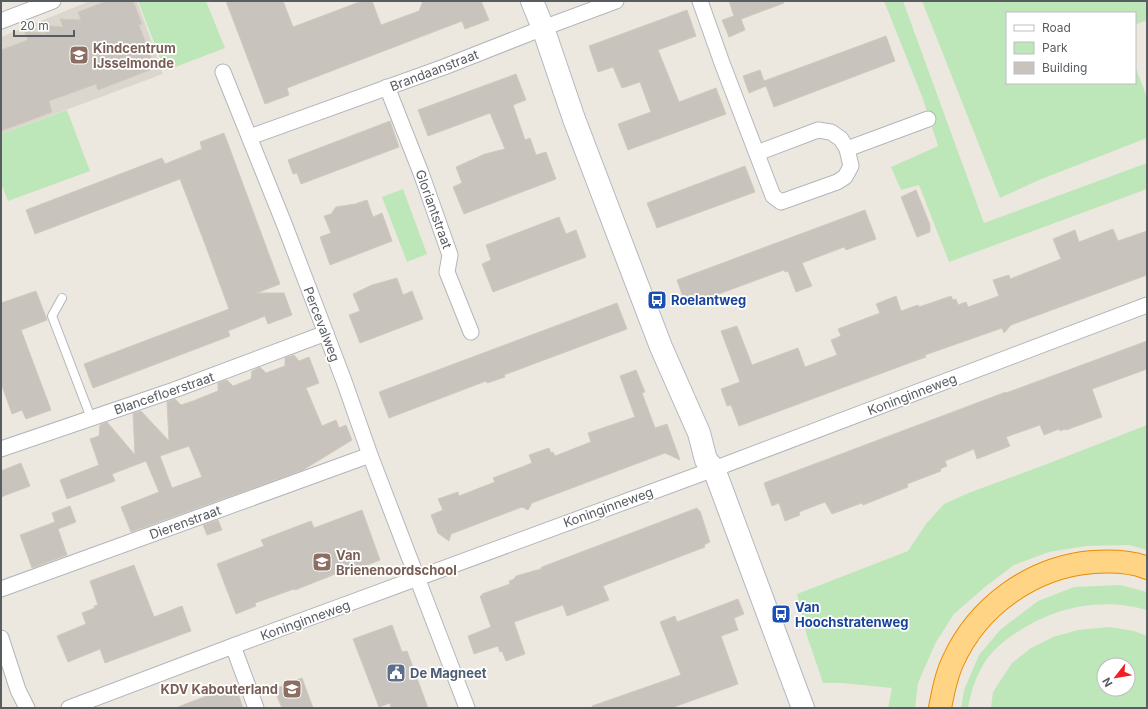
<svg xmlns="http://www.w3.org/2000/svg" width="1148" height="709" font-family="Inter,sans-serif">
<rect width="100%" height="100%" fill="#ede8df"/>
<path fill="#dcd7ce" d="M90 1H137L163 74 1 134V37Z"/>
<g fill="#bee7b9" fill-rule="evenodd">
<path d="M138 1H206L225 48 165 71Z"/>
<path d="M884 1H903L984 223 1147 163V189L949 262 919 185 901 190 891 167 938 146 923 99Z"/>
<path d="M922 1H1147V20L1135 25V13H1007V83H1135V66L1147 97V138L1039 180 1000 198Z"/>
<path d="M67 110 90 171 8 201 1 183V134Z"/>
<path d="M403 189 427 254 407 262 382 197Z"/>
<path d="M1147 425V550L1129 545 1086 546 1049 552 1014 565 985 587 954 614 936 642 918 683 915 708H888L892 688 841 683H823L807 636 797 594 908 551 926 524 944 504 971 492 1047 464Z"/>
<path d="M1120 585 1147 592V610C1100 597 1053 607 1013 635 1002 642 990 653 983 665 975 679 971 692 968 708H961L964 690 979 655 1001 629 1038 601 1074 587Z"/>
<path d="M1109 627 1134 631 1147 636V708L991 707 993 692 1012 663 1031 648 1053 637 1078 630ZM1104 665H1128V689H1104Z"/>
</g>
<g fill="#c8c3bc" stroke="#d2c9bd" fill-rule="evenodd">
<path d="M107 1H133L142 24 139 25 155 68 98 90 96 84 49 101 52 112 1 131V50L28 40 25 32 46 33 42 25 63 27 60 19 81 20 78 12Z"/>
<path d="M226 1H283L293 27 362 1H372L381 25 419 11 423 1H481L489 20 465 29 462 21 287 88 289 95 265 104Z"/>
<path d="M729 1H784V3L741 19 745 30 729 37 722 20 734 16Z"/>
<path d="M687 10 696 36 658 50 679 102 716 88 726 114 628 150 618 124 651 112 640 82 622 88 613 67 598 72 589 46Z"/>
<path d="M886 36 895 61 774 107 766 86 749 93 743 76 760 70 764 81Z"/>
<path d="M516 74 526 100 513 105 525 140 530 138 536 155 546 152 556 179 464 214 453 187 462 183 456 167 485 154 505 149 490 113 428 136 418 110Z"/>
<path d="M390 121 399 147 301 184 297 173 293 174 288 160Z"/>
<path d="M224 133 280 284 257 293H284L292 315 268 324 265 316 228 331 230 336 93 388 84 364 229 309 205 244 180 179 35 234 26 210 162 158 165 164 202 149 200 142Z"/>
<path d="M745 166 755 192 657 228 647 203Z"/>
<path d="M916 190 930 225V232L917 237 901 197Z"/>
<path d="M367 200 373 217 382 213 392 241 330 265 320 237 331 233 324 216 331 214 336 207 355 204Z"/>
<path d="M865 210 876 239 846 250 844 247 802 263 812 286 796 292 788 271 785 272 784 270 686 306 677 280Z"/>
<path d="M559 217 566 234 576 230 586 257 493 292 482 264 491 260 486 245Z"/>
<path d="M1113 229 1118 241 1147 231V275L1011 325 1004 333 1002 328 925 355 926 357 912 362 739 426 731 405 727 406 721 389 740 382 721 331 737 326 752 365 798 348 805 367 837 355 831 340 841 336 838 329 880 313 876 304 896 296 901 311 918 305 919 307 951 296 953 300 956 299 958 305 966 302 968 307 999 296 993 280 1009 275 1010 279 1061 259 1053 239 1075 230 1079 242Z"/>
<path d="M397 278 403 295 412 291 423 319 360 343 349 315 360 311 353 294 372 285Z"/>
<path d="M36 291 47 320 21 330 51 410 26 419 22 410 12 414 1 383V303Z"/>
<path d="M617 303 627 329 504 375 505 377 487 383 486 381 389 418 379 392Z"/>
<path d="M1147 341V369L1092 389 1102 417 1066 430 1065 429 1060 431 1059 429 1044 435 1040 425 1006 437 1010 446 977 459 974 449 945 461 947 466 940 469 941 471 907 484 908 487 863 505 862 503 832 514 825 502 799 512 800 515 785 521 779 503 772 506 764 483 998 395 1006 392V393Z"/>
<path d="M294 355 299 361 309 357 319 383 306 388 322 426 336 420 339 428 346 425 352 440 303 470 131 532 121 507 159 492 146 461 112 474 115 481 67 499 60 480 99 465 90 439 99 436 100 425 107 422 135 455 133 413 141 411 169 441 167 402 175 399 181 405 193 401 218 391V383L227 380 233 386 251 379 252 371 260 367 266 373 285 366V358ZM189 446 202 477 172 488 160 456Z"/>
<path d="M636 370 645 392 642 393 655 428 667 424 680 460 665 453 532 503 528 510 522 507 451 534 449 541 438 533 431 515 443 510 438 499 458 492 459 496 495 482 493 478 532 463 529 455 549 448 551 453 553 452 555 456 591 442 588 433 635 417 620 376Z"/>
<path d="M21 463 30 486 1 497V471Z"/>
<path d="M70 506 76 522 58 529 67 555 32 568 20 535 55 522 52 513Z"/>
<path d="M697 508 699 511H700L710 542 704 545 705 547 603 586 609 600 567 616 563 605 514 622 525 654 506 661 502 651 500 652 498 646 474 654 468 636 491 627 480 596 483 595 482 594 510 584 509 581 514 579 516 576 541 569 542 567Z"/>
<path d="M362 510 380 560 359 568 358 565 295 590 294 589 255 603 256 606 236 614 217 564 264 546 261 540 311 521 314 528Z"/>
<path d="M218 520 222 530 207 535 203 525Z"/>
<path d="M134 565 154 617 182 606 191 631 105 663 100 649 68 662 57 636 86 624 82 613 95 608 94 606 98 605 90 581Z"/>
<path d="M738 599 744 614 734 618 738 630 721 636 738 684 671 708H593L592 706 681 675 660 622 675 616 677 622Z"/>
<path d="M392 625 402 652 407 651 428 708H391L390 703 379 707 353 639Z"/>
<path d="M302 678 313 708H282L277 696 279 695 277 688Z"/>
<path d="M235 685 243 708H179L178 707Z"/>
</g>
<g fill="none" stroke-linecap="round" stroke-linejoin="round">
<defs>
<path id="lane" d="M62 298 52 316 91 418"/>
<g id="street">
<path d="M700 1 722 63 773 196 781 202 837 182 845 177 851 166 847 149 841 139 831 132 818 130 757 153"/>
<path d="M1 21 53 1"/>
<path d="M223 72 285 226 344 381 370 455 467 708"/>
<path d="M387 87 421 173 450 255 447 272 471 332"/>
<path d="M250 137 444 67 543 28 616 1"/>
<path d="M847 149 928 119"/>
<path d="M1 449 174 390 326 333"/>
<path d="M1 589 370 455"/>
<path d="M1 638 18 690 27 708"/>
<path d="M233 646 256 708"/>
<path d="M69 708 233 646 714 469 1147 305"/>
</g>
<path id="secondary" d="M532 1 543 28 574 119 661 347 699 433 706 460 714 469 803 708"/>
<path id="highway" d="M940 708C943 692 946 676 953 661 978 606 1032 567 1093 562 1110 561 1131 561 1147 568"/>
</defs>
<use href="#lane" stroke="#b2b7bb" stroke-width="10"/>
<use href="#street" stroke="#b2b7bb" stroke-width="17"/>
<use href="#secondary" stroke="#b3b8be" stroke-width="24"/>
<use href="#highway" stroke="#ec8b00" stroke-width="24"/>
<use href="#lane" stroke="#fff" stroke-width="8"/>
<use href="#street" stroke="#fff" stroke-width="15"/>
<use href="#secondary" stroke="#fff" stroke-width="22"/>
<use href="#highway" stroke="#ffd484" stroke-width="22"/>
</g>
<defs>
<symbol id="school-square" viewBox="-11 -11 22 22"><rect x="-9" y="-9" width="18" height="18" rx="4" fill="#8d6e63" stroke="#fff"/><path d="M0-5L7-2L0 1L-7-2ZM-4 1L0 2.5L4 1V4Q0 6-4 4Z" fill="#fff"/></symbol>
<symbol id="bus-square" viewBox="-11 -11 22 22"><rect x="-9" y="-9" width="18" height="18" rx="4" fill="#1a4fb4" stroke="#fff"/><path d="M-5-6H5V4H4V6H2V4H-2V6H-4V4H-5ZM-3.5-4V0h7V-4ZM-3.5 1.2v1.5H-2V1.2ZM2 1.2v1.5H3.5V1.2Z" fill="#fff"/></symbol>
<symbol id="civic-square" viewBox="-11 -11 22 22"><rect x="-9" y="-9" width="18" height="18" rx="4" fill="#5c6f8a" stroke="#fff"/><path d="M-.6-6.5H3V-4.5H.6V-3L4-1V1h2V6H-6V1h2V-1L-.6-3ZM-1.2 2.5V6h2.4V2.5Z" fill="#fff"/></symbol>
</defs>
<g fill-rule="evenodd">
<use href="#school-square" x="68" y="44" width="22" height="22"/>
<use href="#bus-square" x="646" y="289" width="22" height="22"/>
<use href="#school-square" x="311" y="551" width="22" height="22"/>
<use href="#bus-square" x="770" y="603" width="22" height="22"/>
<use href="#civic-square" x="385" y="662" width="22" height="22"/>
<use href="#school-square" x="281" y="678" width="22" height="22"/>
</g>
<g text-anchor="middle" stroke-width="3.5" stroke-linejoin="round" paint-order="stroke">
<g font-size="13" font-weight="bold" fill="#785e54" stroke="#fff" text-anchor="start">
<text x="93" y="53">Kindcentrum<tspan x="93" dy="15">IJsselmonde</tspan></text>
<text x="336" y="560">Van<tspan x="336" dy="15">Brienenoordschool</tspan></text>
<text x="278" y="694" text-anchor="end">KDV Kabouterland</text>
</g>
<g font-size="13" fill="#585d62" stroke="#fff">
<text transform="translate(434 70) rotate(-21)" y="5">Brandaanstraat</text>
<text transform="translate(434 209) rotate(70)" y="5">Gloriantstraat</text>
<text transform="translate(322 324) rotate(69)" y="5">Percevalweg</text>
<text transform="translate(164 393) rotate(-19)" y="5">Blancefloerstraat</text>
<text transform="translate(912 394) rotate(-21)" y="5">Koninginneweg</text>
<text transform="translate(608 507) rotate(-20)" y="5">Koninginneweg</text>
<text transform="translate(185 522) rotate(-20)" y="5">Dierenstraat</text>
<text transform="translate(305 620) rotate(-20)" y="5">Koninginneweg</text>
</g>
<g font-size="13" font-weight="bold" fill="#164399" stroke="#fff" text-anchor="start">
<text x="671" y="305">Roelantweg</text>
<text x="795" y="612">Van<tspan x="795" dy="15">Hoochstratenweg</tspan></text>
</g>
<g font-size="13" font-weight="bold" fill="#4e5e75" stroke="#fff" text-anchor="start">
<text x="410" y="678">De Magneet</text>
</g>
</g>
<rect width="1148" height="709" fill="none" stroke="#585d62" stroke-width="4"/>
<rect x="1006" y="12" width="130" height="72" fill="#ffffff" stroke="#bcbec0"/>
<rect x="1014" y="25" width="20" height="6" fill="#ffffff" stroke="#bcbec0"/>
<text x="1042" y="32" font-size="12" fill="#585d62">Road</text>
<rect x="1014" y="42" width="20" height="12" fill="#bee7b9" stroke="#bcbec0"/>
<text x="1042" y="52" font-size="12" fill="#585d62">Park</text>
<rect x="1014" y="62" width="20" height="12" fill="#c8c3bc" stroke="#bcbec0"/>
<text x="1042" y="72" font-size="12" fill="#585d62">Building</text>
<g transform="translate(1116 677) rotate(239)"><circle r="19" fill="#ffffff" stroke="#bcbec0"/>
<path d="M0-3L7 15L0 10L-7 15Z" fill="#f41e22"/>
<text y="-6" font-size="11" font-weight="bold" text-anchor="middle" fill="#585d62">N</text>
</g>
<path d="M14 30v6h60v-6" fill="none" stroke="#585d62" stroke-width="2"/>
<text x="20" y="30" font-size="12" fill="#585d62" stroke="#ffffff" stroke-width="3" paint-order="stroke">20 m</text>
</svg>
